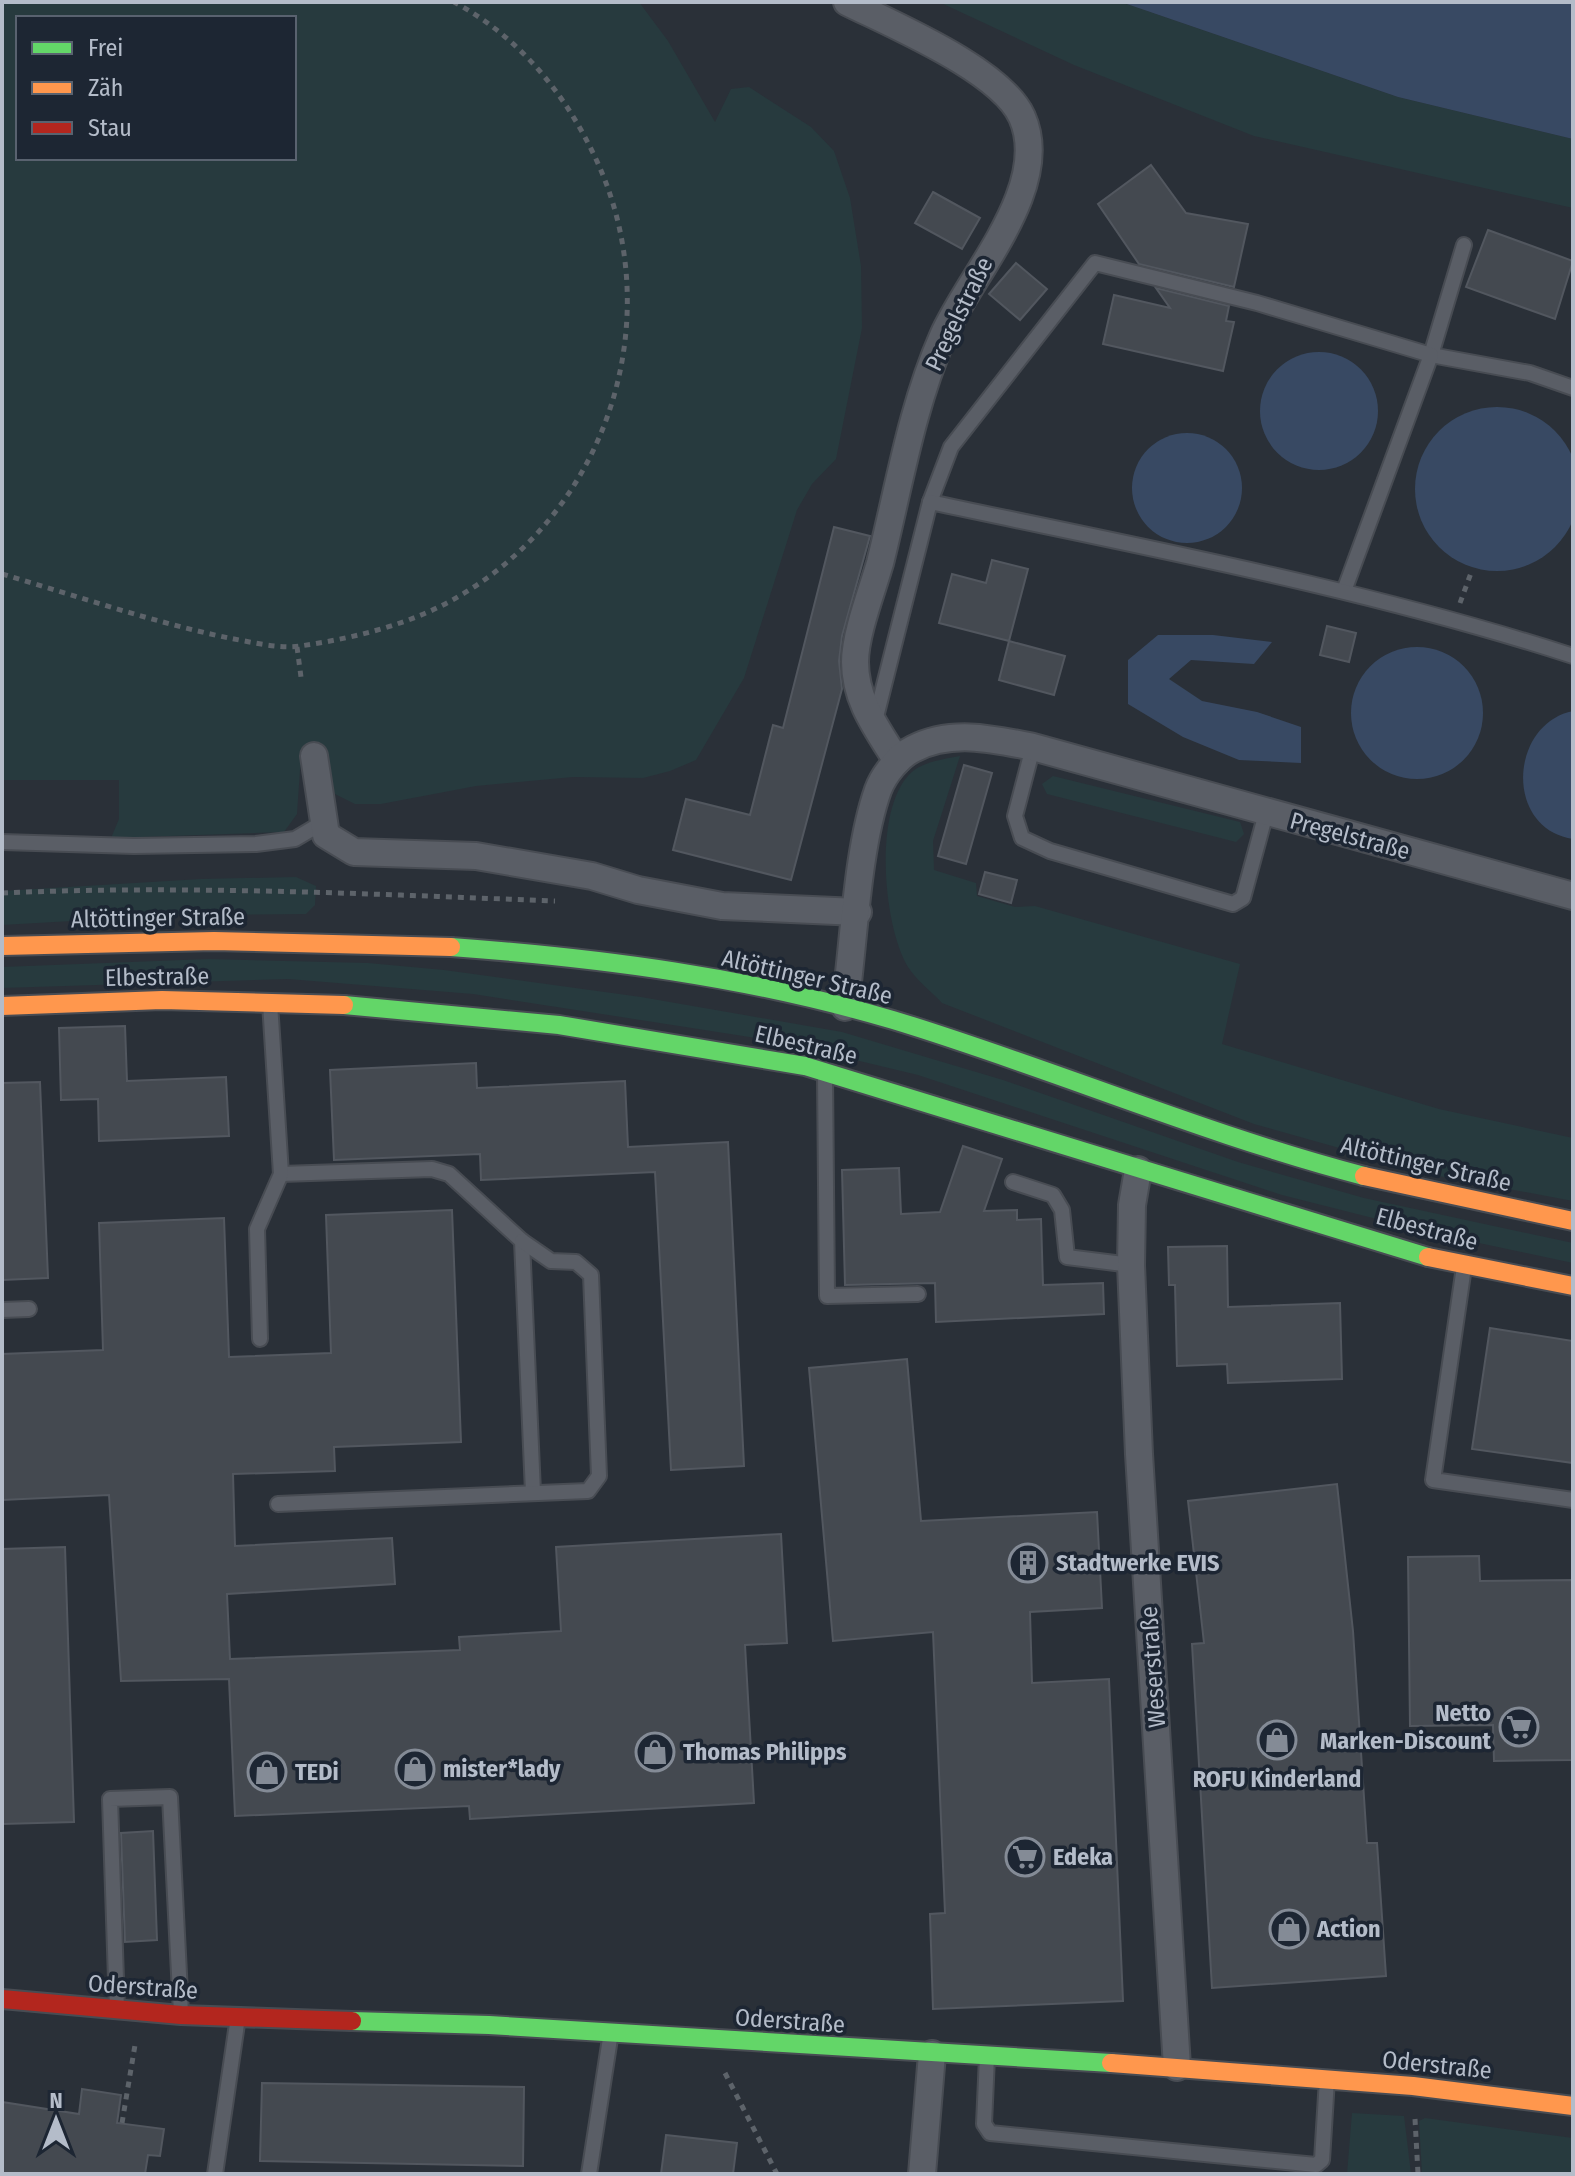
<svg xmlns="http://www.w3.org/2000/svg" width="1575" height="2176" font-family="'Fira Sans Condensed',sans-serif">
<rect width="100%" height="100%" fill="#2a3038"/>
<g fill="#273a3e" fill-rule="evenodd">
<path d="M2 2H639L668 41 715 122 731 89 749 87 811 127 834 151 850 198 861 266 862 328 836 459 812 484 797 510 744 678 696 760 670 771 643 778 573 777 476 786 381 804H355L335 794 323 756H301L297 814 284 832 111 838 119 819V780H2ZM18 18H294V158H18Z"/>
<path d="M939 2H1121L1398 97 1573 139V208L1254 136 1074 65Z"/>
<path d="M960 756 933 841 934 870 976 883 977 896 1015 907 1035 906 1240 964 1222 1044 1439 1109 1573 1138V1201L1439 1176 1254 1124 942 1003C932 992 916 980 908 967 883 926 872 805 913 771 926 761 945 759 960 756Z"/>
<path d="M1053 776 1240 822 1244 834 1236 842 1047 794 1042 784Z"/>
<path d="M296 877 316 886 315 905 306 914 177 915 2 925V891L201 879Z"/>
<path d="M209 959 368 963 444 970 641 997 842 1032 1003 1080 1238 1162 1364 1198 1573 1243V1263L1432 1233 1282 1195 918 1075 776 1041 473 994 288 979 2 988V967Z"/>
<path d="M1352 2113 1404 2116 1411 2174H1347Z"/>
<path d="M1425 2118 1573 2138V2174H1422L1419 2121Z"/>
</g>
<g fill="#384963">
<path d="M1121 2H1573V139L1398 97Z"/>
<circle cx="1319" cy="411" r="59"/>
<circle cx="1497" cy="489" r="82"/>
<circle cx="1187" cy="488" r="55"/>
<path d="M1158 635H1213L1272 642 1254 664 1191 660 1169 679 1202 701 1257 712 1301 727V763L1239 760 1183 737 1128 704V660Z"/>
<circle cx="1417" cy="713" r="66"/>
<path d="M1573 711V839C1504 829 1509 724 1573 711Z"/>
</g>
<g fill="#444950" stroke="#52575f" stroke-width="2">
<path d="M1151 165 1186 213 1248 224 1234 287 1139 264 1098 204Z"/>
<path d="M933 192 980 218 962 249 915 223Z"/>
<path d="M1488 230 1573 261 1555 319 1466 287Z"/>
<path d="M1016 263 1047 289 1020 320 989 294Z"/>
<path d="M1156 288 1229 306 1226 321 1234 322 1223 371 1103 344 1114 295 1170 308Z"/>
<path d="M834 527 870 536 842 636 839 661 842 689 791 880 673 850 686 799 750 815 773 725 783 728Z"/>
<path d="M992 560 1028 569 1009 641 939 623 952 574 986 583Z"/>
<path d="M1327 626 1356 633 1349 662 1320 655Z"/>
<path d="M1009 641 1065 656 1054 695 999 680Z"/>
<path d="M964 765 992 773 966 864 938 856Z"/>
<path d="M985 872 1017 880 1011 903 979 894Z"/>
<path d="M125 1026 127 1081 226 1077 229 1136 99 1141 98 1099 61 1100 59 1028Z"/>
<path d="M476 1063 477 1088 625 1081 628 1147 728 1142 744 1466 671 1470 655 1172 481 1180 480 1154 334 1160 330 1070Z"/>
<path d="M40 1082 48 1278 2 1280V1083Z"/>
<path d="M963 1146 1002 1159 984 1211 1017 1210V1220L1041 1219 1043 1285 1103 1283 1104 1314 936 1322 935 1283 845 1285 842 1170 899 1168 901 1214 940 1212Z"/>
<path d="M452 1210 461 1442 334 1447 335 1471 233 1474 235 1546 392 1538 395 1584 227 1594 230 1659 460 1650 459 1637 561 1631 556 1547 781 1534 787 1643 745 1645 754 1803 470 1819 469 1806 235 1816 229 1679 121 1681 109 1495 2 1500V1354L103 1350 99 1223 224 1218 229 1357 331 1353 326 1215Z"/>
<path d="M1227 1246 1228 1307 1340 1303 1342 1379 1228 1383 1227 1364 1177 1366 1175 1285H1169L1168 1247Z"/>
<path d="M1490 1328 1573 1341V1463L1472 1449Z"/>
<path d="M907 1359 921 1521 1097 1512 1102 1608 1030 1612 1032 1683 1109 1679 1123 2001 933 2009 930 1914 945 1913 933 1632 833 1641 809 1368Z"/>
<path d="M1337 1484 1353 1631 1367 1843H1377L1386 1976 1212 1988 1192 1644 1204 1643 1188 1501Z"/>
<path d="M65 1547 74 1822 2 1824V1549Z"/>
<path d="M1479 1556 1480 1581 1573 1580V1760L1494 1761 1493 1725 1410 1726 1408 1557Z"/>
<path d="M153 1831 157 1940 125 1942 121 1833Z"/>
<path d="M262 2083 524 2087 523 2166 260 2161Z"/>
<path d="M82 2089 121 2095 117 2123 164 2129 160 2156 148 2155 145 2174H2V2102L79 2114Z"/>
<path d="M666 2135 737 2143 733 2174H661Z"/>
</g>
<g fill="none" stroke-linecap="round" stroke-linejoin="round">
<defs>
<g id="lane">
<path d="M1464 245 1431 355 1530 373 1573 388"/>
<path d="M930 502 951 447 1095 263 1257 303 1431 355 1344 591"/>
<path d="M875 721 930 502C1146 548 1363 588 1573 656"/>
<path d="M1033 747 1015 816 1022 838 1050 851 1233 904 1243 898 1266 813"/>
<path d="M2 842 134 846 256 844 295 839 322 823"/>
<path d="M825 1075 827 1296 918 1294"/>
<path d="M281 1174 432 1169 449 1174 522 1241 533 1492"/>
<path d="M1013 1182 1053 1195 1062 1210 1067 1257 1131 1265"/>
<path d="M1464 1267 1433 1480 1573 1500"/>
<path d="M2 1310 29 1309"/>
<path d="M260 1339 257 1229 281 1174 270 1003"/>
<path d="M278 1504 588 1491 599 1476 591 1275 576 1262 551 1261 522 1241"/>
<path d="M117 2010 110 1799 170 1797 181 2013"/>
<path d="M987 2057 984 2124 990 2133 1316 2165 1322 2160 1327 2079"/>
<path d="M215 2174 238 2017"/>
<path d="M589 2174 611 2032"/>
</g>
<g id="street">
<path d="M847 2C893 25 1001 70 1022 117 1053 187 970 275 943 336 911 409 899 487 880 563 872 591 855 634 855 662 855 701 878 730 897 761"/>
<path d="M314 756 326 835 354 852 476 856 592 876 638 890 722 906 858 912"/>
<path d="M845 1007C854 942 857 849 878 790 884 774 899 756 913 749 951 729 994 739 1033 747L1573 896"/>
<path d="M1138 1170 1132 1205 1131 1265 1139 1454 1177 2067"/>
<path d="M922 2174 932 2054"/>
</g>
<g id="fast">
<path d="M451 947C600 958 749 977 893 1020 1051 1068 1203 1134 1364 1176"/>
<path d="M344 1005 559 1025 805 1066 1428 1257"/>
<path d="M352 2021 489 2025 1111 2063"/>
</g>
<g id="slow">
<path d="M2 946 214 941 451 947"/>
<path d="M2 1006 162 1000 344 1005"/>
<path d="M1364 1176 1573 1221"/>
<path d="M1428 1257 1573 1286"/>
<path d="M1111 2063 1413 2086 1573 2106"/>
</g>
<path id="jam" d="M2 1999 181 2015 352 2021"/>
</defs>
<use href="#lane" stroke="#484c53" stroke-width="18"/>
<use href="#street" stroke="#484c53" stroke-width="30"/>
<use href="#fast" stroke="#484c53" stroke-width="22"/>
<use href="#slow" stroke="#484c53" stroke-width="22"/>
<use href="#jam" stroke="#484c53" stroke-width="22"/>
<g stroke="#5d636a" stroke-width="5" stroke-dasharray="6 6" stroke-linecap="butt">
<path d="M2 574C77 596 152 622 229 638 251 642 278 649 300 646 355 638 413 624 461 595 612 506 670 312 594 155 563 90 517 36 454 2"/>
<path d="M1460 603 1471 573"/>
<path d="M297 647 301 677"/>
<path d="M2 893C187 885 371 894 555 901"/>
<path d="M725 2073 777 2174"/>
<path d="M1415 2119 1418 2174"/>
<path d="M122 2123 135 2045"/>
</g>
<use href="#lane" stroke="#5a5e66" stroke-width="14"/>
<use href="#street" stroke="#5a5e66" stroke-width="26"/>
<use href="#fast" stroke="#63d668" stroke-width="18"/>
<use href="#slow" stroke="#ff974d" stroke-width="18"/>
<use href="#jam" stroke="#b3261e" stroke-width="18"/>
</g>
<defs>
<symbol id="building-ring" viewBox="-11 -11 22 22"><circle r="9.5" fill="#1d2633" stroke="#848b96" stroke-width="1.5"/><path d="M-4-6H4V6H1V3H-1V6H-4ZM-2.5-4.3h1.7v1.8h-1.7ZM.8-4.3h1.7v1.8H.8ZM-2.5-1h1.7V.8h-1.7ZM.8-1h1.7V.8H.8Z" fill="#848b96"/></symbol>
<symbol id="supermarket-ring" viewBox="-11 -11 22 22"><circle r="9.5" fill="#1d2633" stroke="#848b96" stroke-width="1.5"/><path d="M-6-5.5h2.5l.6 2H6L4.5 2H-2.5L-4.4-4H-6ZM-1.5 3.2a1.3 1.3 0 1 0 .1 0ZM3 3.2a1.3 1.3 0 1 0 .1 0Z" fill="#848b96"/></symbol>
<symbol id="shop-ring" viewBox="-11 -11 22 22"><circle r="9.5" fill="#1d2633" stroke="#848b96" stroke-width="1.5"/><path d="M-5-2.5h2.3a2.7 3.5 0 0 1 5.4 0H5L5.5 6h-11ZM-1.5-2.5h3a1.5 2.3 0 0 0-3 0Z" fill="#848b96"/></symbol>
</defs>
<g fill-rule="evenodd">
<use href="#building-ring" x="1006" y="1541" width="44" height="44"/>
<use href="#supermarket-ring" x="1497" y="1705" width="44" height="44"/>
<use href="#shop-ring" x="1255" y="1718" width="44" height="44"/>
<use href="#shop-ring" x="633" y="1730" width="44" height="44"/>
<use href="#shop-ring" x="393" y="1747" width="44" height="44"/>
<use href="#shop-ring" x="245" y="1750" width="44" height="44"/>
<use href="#supermarket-ring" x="1003" y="1835" width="44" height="44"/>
<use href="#shop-ring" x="1267" y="1907" width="44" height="44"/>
</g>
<g text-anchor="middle" stroke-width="7" stroke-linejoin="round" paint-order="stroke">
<g font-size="24" fill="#b4bcc9" stroke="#1d2633">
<text transform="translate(959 314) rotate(-64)" y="8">Pregelstraße</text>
<text transform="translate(1350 836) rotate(15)" y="8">Pregelstraße</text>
<text transform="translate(158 918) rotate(-1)" y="8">Altöttinger Straße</text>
<text transform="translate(157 977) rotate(-1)" y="8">Elbestraße</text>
<text transform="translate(807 977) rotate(13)" y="8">Altöttinger Straße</text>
<text transform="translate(806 1045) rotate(13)" y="8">Elbestraße</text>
<text transform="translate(1426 1164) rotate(13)" y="8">Altöttinger Straße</text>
<text transform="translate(1427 1229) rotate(15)" y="8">Elbestraße</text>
<text transform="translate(1153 1667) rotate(-94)" y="8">Weserstraße</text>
<text transform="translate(143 1987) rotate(4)" y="8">Oderstraße</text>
<text transform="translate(790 2021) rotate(4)" y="8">Oderstraße</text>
<text transform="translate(1437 2065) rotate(6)" y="8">Oderstraße</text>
</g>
<g font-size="24" font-weight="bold" fill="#b4bcc9" stroke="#1d2633" text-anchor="start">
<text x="1056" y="1571">Stadtwerke EVIS</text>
<text x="1491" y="1721" text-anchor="end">Netto<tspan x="1491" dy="28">Marken-Discount</tspan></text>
<text x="683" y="1760">Thomas Philipps</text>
<text x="443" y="1777">mister*lady</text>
<text x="295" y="1780">TEDi</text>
<text x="1277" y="1787" text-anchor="middle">ROFU Kinderland</text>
<text x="1053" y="1865">Edeka</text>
<text x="1317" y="1937">Action</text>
</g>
</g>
<rect width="1575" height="2176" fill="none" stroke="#b4bcc9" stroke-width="8"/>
<rect x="16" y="16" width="280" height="144" fill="#1d2633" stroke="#59626f" stroke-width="2"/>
<rect x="32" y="42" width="40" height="12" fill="#63d668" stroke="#59626f" stroke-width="2"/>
<text x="88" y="56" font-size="24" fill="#b4bcc9">Frei</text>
<rect x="32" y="82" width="40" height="12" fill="#ff974d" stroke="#59626f" stroke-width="2"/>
<text x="88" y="96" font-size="24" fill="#b4bcc9">Zäh</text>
<rect x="32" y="122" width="40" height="12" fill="#b3261e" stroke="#59626f" stroke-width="2"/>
<text x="88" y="136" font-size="24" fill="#b4bcc9">Stau</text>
<g transform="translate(56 2120)" stroke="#1d2633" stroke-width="6" paint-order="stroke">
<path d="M0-6L14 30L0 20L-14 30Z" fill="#b4bcc9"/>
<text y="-12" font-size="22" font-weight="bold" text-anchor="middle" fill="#b4bcc9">N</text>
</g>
</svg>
